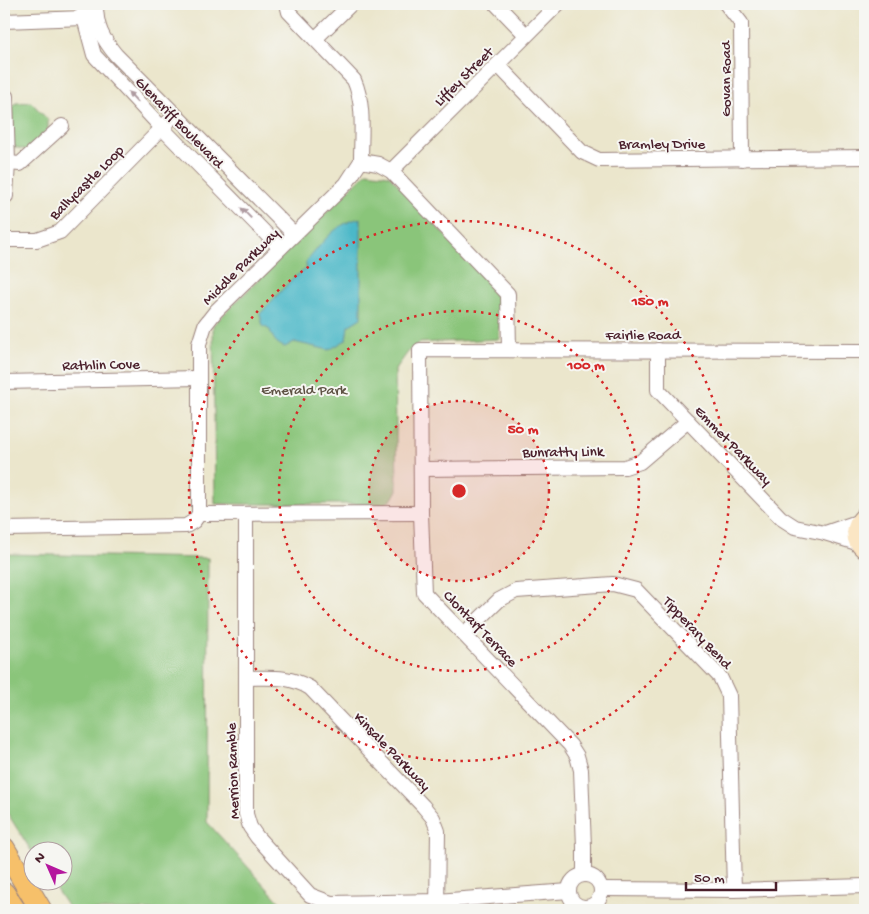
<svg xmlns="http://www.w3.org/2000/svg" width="869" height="914" font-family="'Gochi Hand',sans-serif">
<rect width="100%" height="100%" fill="#f6f6f2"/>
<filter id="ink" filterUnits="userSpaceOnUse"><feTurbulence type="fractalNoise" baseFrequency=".02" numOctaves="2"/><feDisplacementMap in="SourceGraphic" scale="10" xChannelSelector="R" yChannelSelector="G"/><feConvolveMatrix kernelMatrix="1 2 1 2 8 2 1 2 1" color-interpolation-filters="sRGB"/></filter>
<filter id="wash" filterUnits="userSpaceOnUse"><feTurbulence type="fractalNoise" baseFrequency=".0096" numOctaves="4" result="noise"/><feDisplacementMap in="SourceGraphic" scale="20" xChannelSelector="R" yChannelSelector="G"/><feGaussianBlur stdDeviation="1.12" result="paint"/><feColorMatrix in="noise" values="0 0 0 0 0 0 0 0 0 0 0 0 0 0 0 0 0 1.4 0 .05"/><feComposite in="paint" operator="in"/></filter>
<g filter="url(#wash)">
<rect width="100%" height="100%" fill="#ebe6cc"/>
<g fill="#8ac57a" stroke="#6a7252">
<path d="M31 102 48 120V129L27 150 14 147 12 108 16 103Z"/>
<path d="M367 172 389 175 500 295 499 339 419 343 408 352 395 370 397 490 392 499 385 504H215L213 325Z"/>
<path d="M4 554 208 558 207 822 287 910H70L51 882H62V852H32L4 808Z"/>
</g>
<path fill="#4cb8c8" stroke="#4b6c7a" d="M361 218V318L348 326 346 340 329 350 294 342 285 347C276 344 273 339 270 330L263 326 260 314 292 279 306 269V262C323 243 333 224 361 218Z"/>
</g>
<g filter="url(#ink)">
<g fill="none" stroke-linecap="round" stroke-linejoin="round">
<defs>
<g id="street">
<path d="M83 4 84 18 94 55 162 128 280 248"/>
<path d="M96 4C96 27 102 38 116 55L294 234"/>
<path d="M287 4 289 12 354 80C365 105 361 134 361 161"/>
<path d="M496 4 526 35"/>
<path d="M726 4 741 23 742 159"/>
<path d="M4 21 84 18 92 15"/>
<path d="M315 39 351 4"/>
<path d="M498 65 582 152 599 160 865 157"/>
<path d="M6 96 8 163 6 196"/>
<path d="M8 163 20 164 62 126"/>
<path d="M391 171 558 4"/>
<path d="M4 240H37L60 232 168 122"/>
<path d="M658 350V390L781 518 795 527 825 533 860 544"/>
<path d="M4 382 199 378"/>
<path d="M422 469 625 467 640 462 688 421"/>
<path d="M199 514V344L205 325 216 311 346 184 361 161 378 164 391 171 508 294 509 350"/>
<path d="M199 514 421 513"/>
<path d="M246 514V814L250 827 257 837 310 895 331 903 437 901 569 891"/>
<path d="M4 529 186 526 194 521 199 514"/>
<path d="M825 533 860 521"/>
<path d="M464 634 499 600 516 591 613 584 636 590 720 677 729 696 734 890"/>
<path d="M246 678C270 678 288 675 310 688L423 806 433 818 438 831 437 910"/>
<path d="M584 874V847L581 770 577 756 570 745 424 593 421 513 420 350 865 351"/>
<circle cx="585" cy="891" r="16"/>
<path d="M602 889 734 890 865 886"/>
</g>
<path id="secondary" d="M865 516C855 526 853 539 865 549"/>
<g id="primary">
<path d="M4 848 41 910"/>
<path d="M4 893 15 910"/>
</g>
</defs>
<use href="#street" stroke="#9a827c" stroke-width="16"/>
<use href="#secondary" stroke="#9a827c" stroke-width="21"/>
<use href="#primary" stroke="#9a827c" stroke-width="23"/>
<use href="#street" stroke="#fff" stroke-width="14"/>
<use href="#secondary" stroke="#fbe6c4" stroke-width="19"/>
<use href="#primary" stroke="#f6c06b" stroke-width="21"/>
</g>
<defs><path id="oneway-solid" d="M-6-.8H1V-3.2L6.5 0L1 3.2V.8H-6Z" transform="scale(1.25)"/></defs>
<g fill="#ae9aa0">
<use href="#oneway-solid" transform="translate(133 97) rotate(-133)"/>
<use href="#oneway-solid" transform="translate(246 213) rotate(-134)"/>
</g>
</g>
<circle cx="459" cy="491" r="90" fill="#d62828" fill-opacity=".12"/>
<g fill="none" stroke="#d62828" stroke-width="2.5" stroke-dasharray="2.5 5">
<circle cx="459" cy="491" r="90"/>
<circle cx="459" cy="491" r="180"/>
<circle cx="459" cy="491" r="270"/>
</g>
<g text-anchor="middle" stroke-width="4" stroke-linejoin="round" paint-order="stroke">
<g font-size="15" fill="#4a1f2b" stroke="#f6f6f2">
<text transform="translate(463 76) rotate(-45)" y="5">Liffey Street</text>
<text transform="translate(725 79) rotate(-90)" y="5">Govan Road</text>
<text transform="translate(180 122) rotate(46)" y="5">Glenariff Boulevard</text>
<text x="662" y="148">Bramley Drive</text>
<text transform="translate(86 182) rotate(-45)" y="5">Ballycastle Loop</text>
<text transform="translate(240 266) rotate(-45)" y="5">Middle Parkway</text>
<text x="643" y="339">Fairlie Road</text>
<text transform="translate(101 364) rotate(-1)" y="5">Rathlin Cove</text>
<text transform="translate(734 445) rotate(46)" y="5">Emmet Parkway</text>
<text transform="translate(563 451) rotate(-1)" y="5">Bunratty Link</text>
<text transform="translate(481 628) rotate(46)" y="5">Clontarf Terrace</text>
<text transform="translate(698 632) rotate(47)" y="5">Tipperary Bend</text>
<text transform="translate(393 751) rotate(46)" y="5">Kinsale Parkway</text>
<text transform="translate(232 771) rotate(-92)" y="5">Merrion Ramble</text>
</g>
<g font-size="15" fill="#5d5143" stroke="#f6f6f2">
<text x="304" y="394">Emerald Park</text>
</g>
</g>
<circle cx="459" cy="491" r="8" fill="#d62828" stroke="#f6f6f2" stroke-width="2.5"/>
<g font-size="15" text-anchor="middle" font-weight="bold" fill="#d62828" stroke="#f6f6f2" stroke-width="4" stroke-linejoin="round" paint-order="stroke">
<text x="650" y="305">150 m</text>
<text x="586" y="369">100 m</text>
<text x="523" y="433">50 m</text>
</g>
<rect width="869" height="914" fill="none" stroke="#f6f6f2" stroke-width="20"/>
<g transform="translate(48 866) rotate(315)"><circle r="24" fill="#f6f6f2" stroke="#b1a0a2"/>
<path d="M0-4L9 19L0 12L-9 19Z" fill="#b5179e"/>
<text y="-8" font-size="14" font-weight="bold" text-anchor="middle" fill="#4a1f2b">N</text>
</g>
<path d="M686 882v8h90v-8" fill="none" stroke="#4a1f2b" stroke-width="2.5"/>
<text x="694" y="882" font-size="15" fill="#4a1f2b" stroke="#f6f6f2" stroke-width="4" paint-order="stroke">50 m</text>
</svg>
